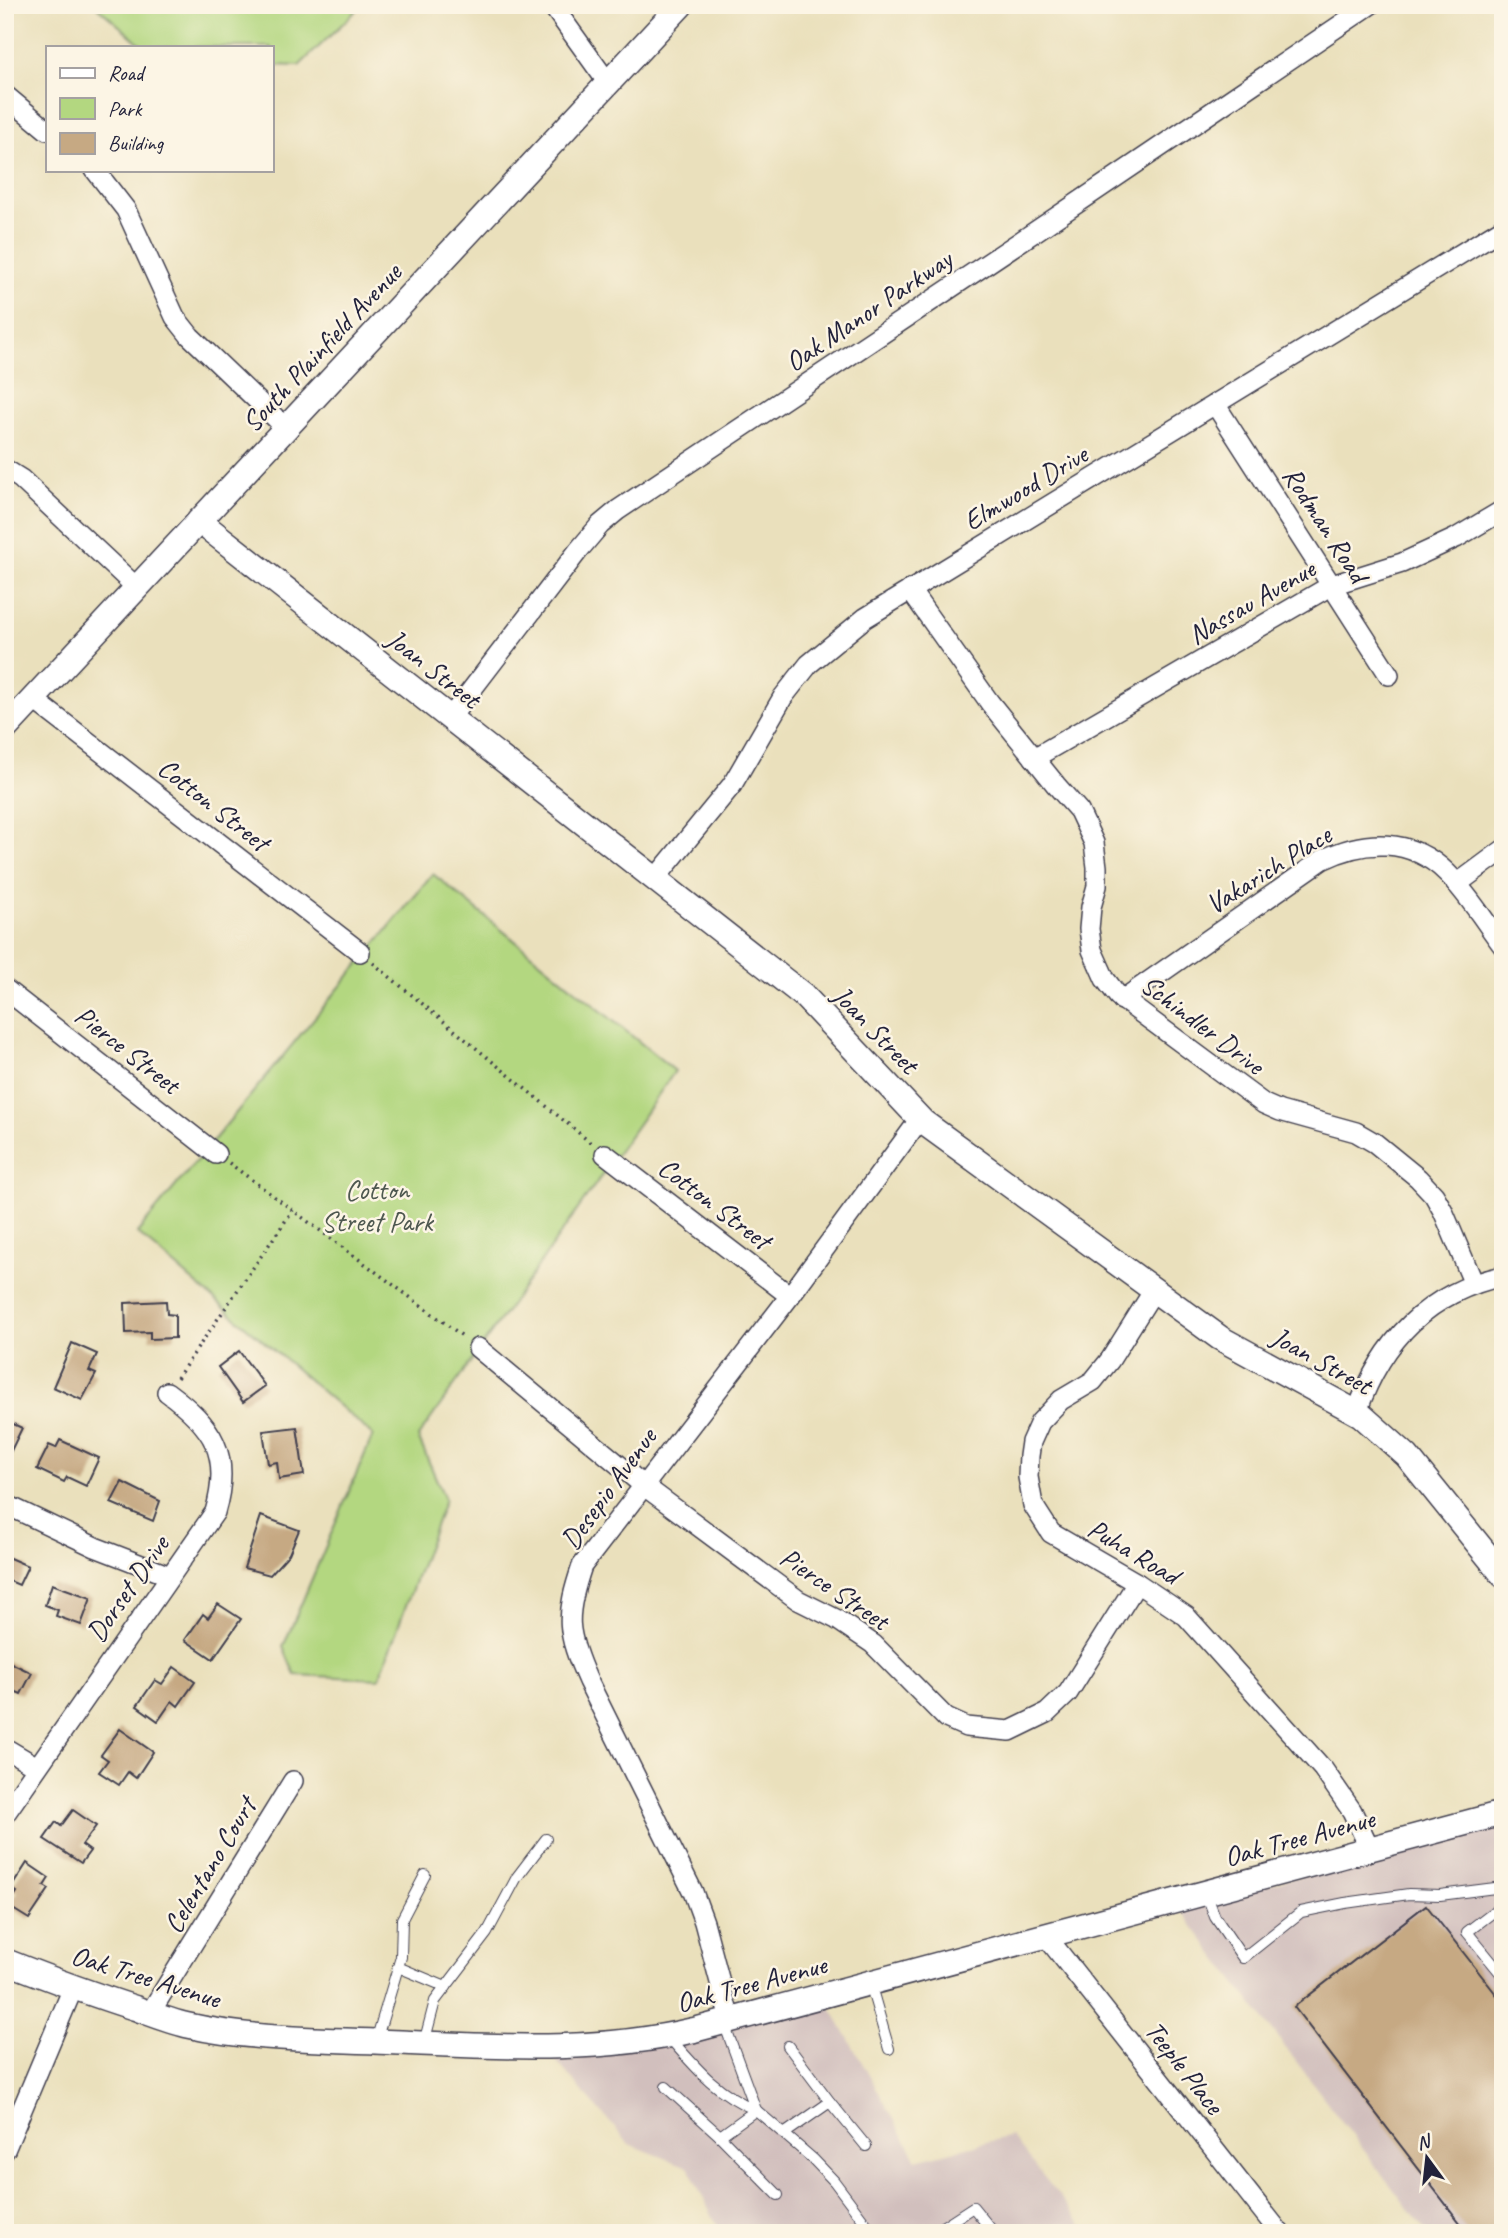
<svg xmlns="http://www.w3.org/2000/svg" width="1508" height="2238" font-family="Caveat,sans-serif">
<rect width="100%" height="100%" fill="#fcf5e5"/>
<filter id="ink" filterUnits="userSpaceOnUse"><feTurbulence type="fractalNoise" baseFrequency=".0143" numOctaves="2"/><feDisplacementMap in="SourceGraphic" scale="14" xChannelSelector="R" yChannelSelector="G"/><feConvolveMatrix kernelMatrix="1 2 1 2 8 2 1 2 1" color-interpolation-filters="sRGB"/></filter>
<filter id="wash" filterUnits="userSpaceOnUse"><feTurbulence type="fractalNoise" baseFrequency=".00686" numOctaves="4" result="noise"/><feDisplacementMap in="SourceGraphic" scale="28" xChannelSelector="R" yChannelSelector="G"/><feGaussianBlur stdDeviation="1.57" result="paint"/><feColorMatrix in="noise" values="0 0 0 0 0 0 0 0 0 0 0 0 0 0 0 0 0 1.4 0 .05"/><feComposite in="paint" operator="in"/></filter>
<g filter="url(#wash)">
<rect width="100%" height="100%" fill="#eae0bc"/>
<g fill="#d1bfbd">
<path d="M1503 1823V2233H1427L1179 1908Z"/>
<path d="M825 1997 917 2160 1011 2136 1089 2233H721L688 2167 629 2144 550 2054Z"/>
</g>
<g fill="#b3d780" stroke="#6a7c5e" stroke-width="2">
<path d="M95 5H362L299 66 271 65V47H144Z"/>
<path d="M433 874 675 1071 418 1437 445 1499 379 1679 295 1675 283 1647 373 1435 137 1233Z"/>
</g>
<g id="blocks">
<g fill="#c6a983">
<path d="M166 1301 167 1314 175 1315V1338L150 1339V1332L126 1333 125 1303Z"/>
<path d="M72 1343 97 1354 89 1371 96 1374 82 1400 53 1387Z"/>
<path d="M239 1351 265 1386 243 1402 218 1367Z"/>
<path d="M5 1420 22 1428 5 1463Z"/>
<path d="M297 1427 304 1475 279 1479 277 1462 268 1464 263 1431Z"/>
<path d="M60 1440 99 1458 86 1486 67 1477 64 1482 37 1469 49 1445 56 1448Z"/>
<path d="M122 1482 160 1501 153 1521 111 1503Z"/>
<path d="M261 1516 299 1530 289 1554 270 1575 244 1568Z"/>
<path d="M5 1556 28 1566 19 1585 5 1579Z"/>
<path d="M52 1584 91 1598 81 1625 56 1616 58 1610 45 1605Z"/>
<path d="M218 1604 241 1619 213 1659 185 1640 203 1614 208 1618Z"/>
<path d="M5 1660 32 1673 21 1694 5 1687Z"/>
<path d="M174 1667 195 1682 178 1706 172 1701 158 1721 137 1706 155 1680 162 1684Z"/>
<path d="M120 1729 153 1752 136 1778 128 1772 119 1785 99 1772 108 1760 101 1755Z"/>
<path d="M73 1810 96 1826 82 1845 90 1851 81 1863 44 1839 56 1822 61 1826Z"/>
<path d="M27 1863 49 1878 44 1886 49 1889 29 1919 8 1906 17 1892 11 1888Z"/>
<path d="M1426 1905 1503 2003V2233H1468L1294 2007Z"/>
</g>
</g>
</g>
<g filter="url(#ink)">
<use href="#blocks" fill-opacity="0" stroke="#403e4e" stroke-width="2"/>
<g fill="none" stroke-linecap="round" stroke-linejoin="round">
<defs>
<g id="service">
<path d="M1206 1893 1215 1917 1243 1958 1301 1912 1345 1903 1409 1894 1440 1895 1503 1887"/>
<path d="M1503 1903 1501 1906 1467 1932 1503 1976"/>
<path d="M398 1967 446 1987"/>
<path d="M870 1983 889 2049"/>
<path d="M668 2036C696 2068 716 2093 756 2110L724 2023"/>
<path d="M376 2041 401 1957 402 1919 425 1875"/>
<path d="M424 2043 435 2001 487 1933 517 1877 546 1839"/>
<path d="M788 2046 830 2102"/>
<path d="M666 2087 720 2136 756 2110 784 2134 830 2102 866 2146"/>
<path d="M784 2134 813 2159 834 2181 873 2233"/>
<path d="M720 2136 778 2195"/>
<path d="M933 2233 973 2207 994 2233"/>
</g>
<g id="minor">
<path d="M552 5 608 83"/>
<path d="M5 95 47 130"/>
<path d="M95 170 126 210 175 317 190 336 286 428"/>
<path d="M1215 404 1389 675"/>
<path d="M5 469 21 479 137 588"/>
<path d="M910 590 990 703 1056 785 1079 811 1094 843 1097 867V886L1091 907 1089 929 1092 950 1105 979 1118 996 1264 1104 1280 1111 1356 1132 1375 1143 1418 1178 1434 1195 1443 1211 1474 1284"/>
<path d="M33 699 360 952"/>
<path d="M450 718 578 551 600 525 618 510 1033 233 1370 5"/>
<path d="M1034 758 1332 585 1402 563 1456 538 1503 510"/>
<path d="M655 879 732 785 783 697 809 664 865 618 1503 228"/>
<path d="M1457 884 1503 850"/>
<path d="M5 989 216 1154"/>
<path d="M1122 1000 1322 860C1364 839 1411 837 1447 873 1468 894 1485 922 1503 946"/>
<path d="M605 1154 790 1296"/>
<path d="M1154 1290 1110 1360 1093 1381 1061 1400 1040 1422 1031 1442 1029 1456 1028 1477 1033 1505 1051 1533 1137 1583 1186 1616 1323 1769 1352 1811 1370 1849"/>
<path d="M478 1348 643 1485 798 1600 836 1619 873 1644 946 1718 966 1727 1010 1731 1047 1713 1068 1693 1137 1583"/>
<path d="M1357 1412C1381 1342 1428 1292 1503 1276"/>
<path d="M5 1504 95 1547 170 1576"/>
<path d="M5 1748 37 1767"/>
<path d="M5 1814 215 1512C232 1454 213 1426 167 1392"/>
<path d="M1046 1936 1280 2233"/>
<path d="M150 2013 293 1781"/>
<path d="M730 2020 704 1922 693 1892 588 1681C566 1632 565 1616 582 1566L790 1296 920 1119"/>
<path d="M5 2150 73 1988"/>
</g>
<g id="tertiary">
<path d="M199 521 803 995 923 1122 1220 1338 1361 1415 1407 1456 1503 1575"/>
<path d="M5 729 681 5"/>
<path d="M5 1961C48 1978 91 1994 135 2008 152 2014 169 2021 186 2025 251 2040 320 2039 387 2042 490 2046 593 2054 694 2030L1503 1813"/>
</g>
</defs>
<use href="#service" stroke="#403e4e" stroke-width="12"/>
<use href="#minor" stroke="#403e4e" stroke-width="22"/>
<use href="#tertiary" stroke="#403e4e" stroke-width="27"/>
<g stroke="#403e4e" stroke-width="3.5" stroke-dasharray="2 5" stroke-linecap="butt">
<path d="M373 963 591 1143"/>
<path d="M229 1163 465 1338"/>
<path d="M177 1378 293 1210"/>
</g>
<use href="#service" stroke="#fff" stroke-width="10"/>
<use href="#minor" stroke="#fff" stroke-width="19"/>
<use href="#tertiary" stroke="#fff" stroke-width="24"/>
</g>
</g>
<g text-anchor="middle" stroke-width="5" stroke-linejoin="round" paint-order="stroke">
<g font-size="28" fill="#22223b" stroke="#fcf5e5">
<text transform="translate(868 310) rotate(-34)" y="10">Oak Manor Parkway</text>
<text transform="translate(321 347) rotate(-47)" y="10">South Plainfield Avenue</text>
<text transform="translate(1025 487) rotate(-31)" y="10">Elmwood Drive</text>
<text transform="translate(1326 524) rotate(57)" y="10">Rodman Road</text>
<text transform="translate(1251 601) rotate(-30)" y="10">Nassau Avenue</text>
<text transform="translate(434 668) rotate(38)" y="10">Joan Street</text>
<text transform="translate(214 804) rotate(38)" y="10">Cotton Street</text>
<text transform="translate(1268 869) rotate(-32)" y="10">Vakarich Place</text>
<text transform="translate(1203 1024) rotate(37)" y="10">Schindler Drive</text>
<text transform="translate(876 1029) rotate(46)" y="10">Joan Street</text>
<text transform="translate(128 1049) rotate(38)" y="10">Pierce Street</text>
<text transform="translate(715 1203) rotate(37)" y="10">Cotton Street</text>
<text transform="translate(1322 1360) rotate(29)" y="10">Joan Street</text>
<text transform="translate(608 1488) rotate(-54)" y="10">Desepio Avenue</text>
<text transform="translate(1134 1551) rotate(31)" y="10">Puha Road</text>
<text transform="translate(127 1588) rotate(-55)" y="10">Dorset Drive</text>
<text transform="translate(835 1588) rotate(34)" y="10">Pierce Street</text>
<text transform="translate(1299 1837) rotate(-15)" y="10">Oak Tree Avenue</text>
<text transform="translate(209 1865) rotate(-59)" y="10">Celentano Court</text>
<text transform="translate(146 1976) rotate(17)" y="10">Oak Tree Avenue</text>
<text transform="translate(751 1983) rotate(-15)" y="10">Oak Tree Avenue</text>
<text transform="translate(1185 2067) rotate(52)" y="10">Teeple Place</text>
</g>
<g font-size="28" fill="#4e5850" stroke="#fcf5e5">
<text x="377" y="1199">Cotton<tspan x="377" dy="32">Street Park</tspan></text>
</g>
</g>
<rect width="1508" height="2238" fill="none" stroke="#fcf5e5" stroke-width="28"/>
<rect x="46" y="46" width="228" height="126" fill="#fcf5e5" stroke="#a5a1a1" stroke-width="2"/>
<rect x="60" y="68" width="35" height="10" fill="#ffffff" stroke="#a5a1a1" stroke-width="2"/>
<text x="108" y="80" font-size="21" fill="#22223b">Road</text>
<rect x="60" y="98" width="35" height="21" fill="#b3d780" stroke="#a5a1a1" stroke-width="2"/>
<text x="108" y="116" font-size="21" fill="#22223b">Park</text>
<rect x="60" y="133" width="35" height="21" fill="#c6a983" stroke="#a5a1a1" stroke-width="2"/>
<text x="108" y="150" font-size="21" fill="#22223b">Building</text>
<g transform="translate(1427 2158) rotate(345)" stroke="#fcf5e5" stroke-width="5" paint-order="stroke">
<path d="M0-5L12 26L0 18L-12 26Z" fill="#22223b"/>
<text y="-10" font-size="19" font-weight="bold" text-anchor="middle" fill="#22223b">N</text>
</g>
</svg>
